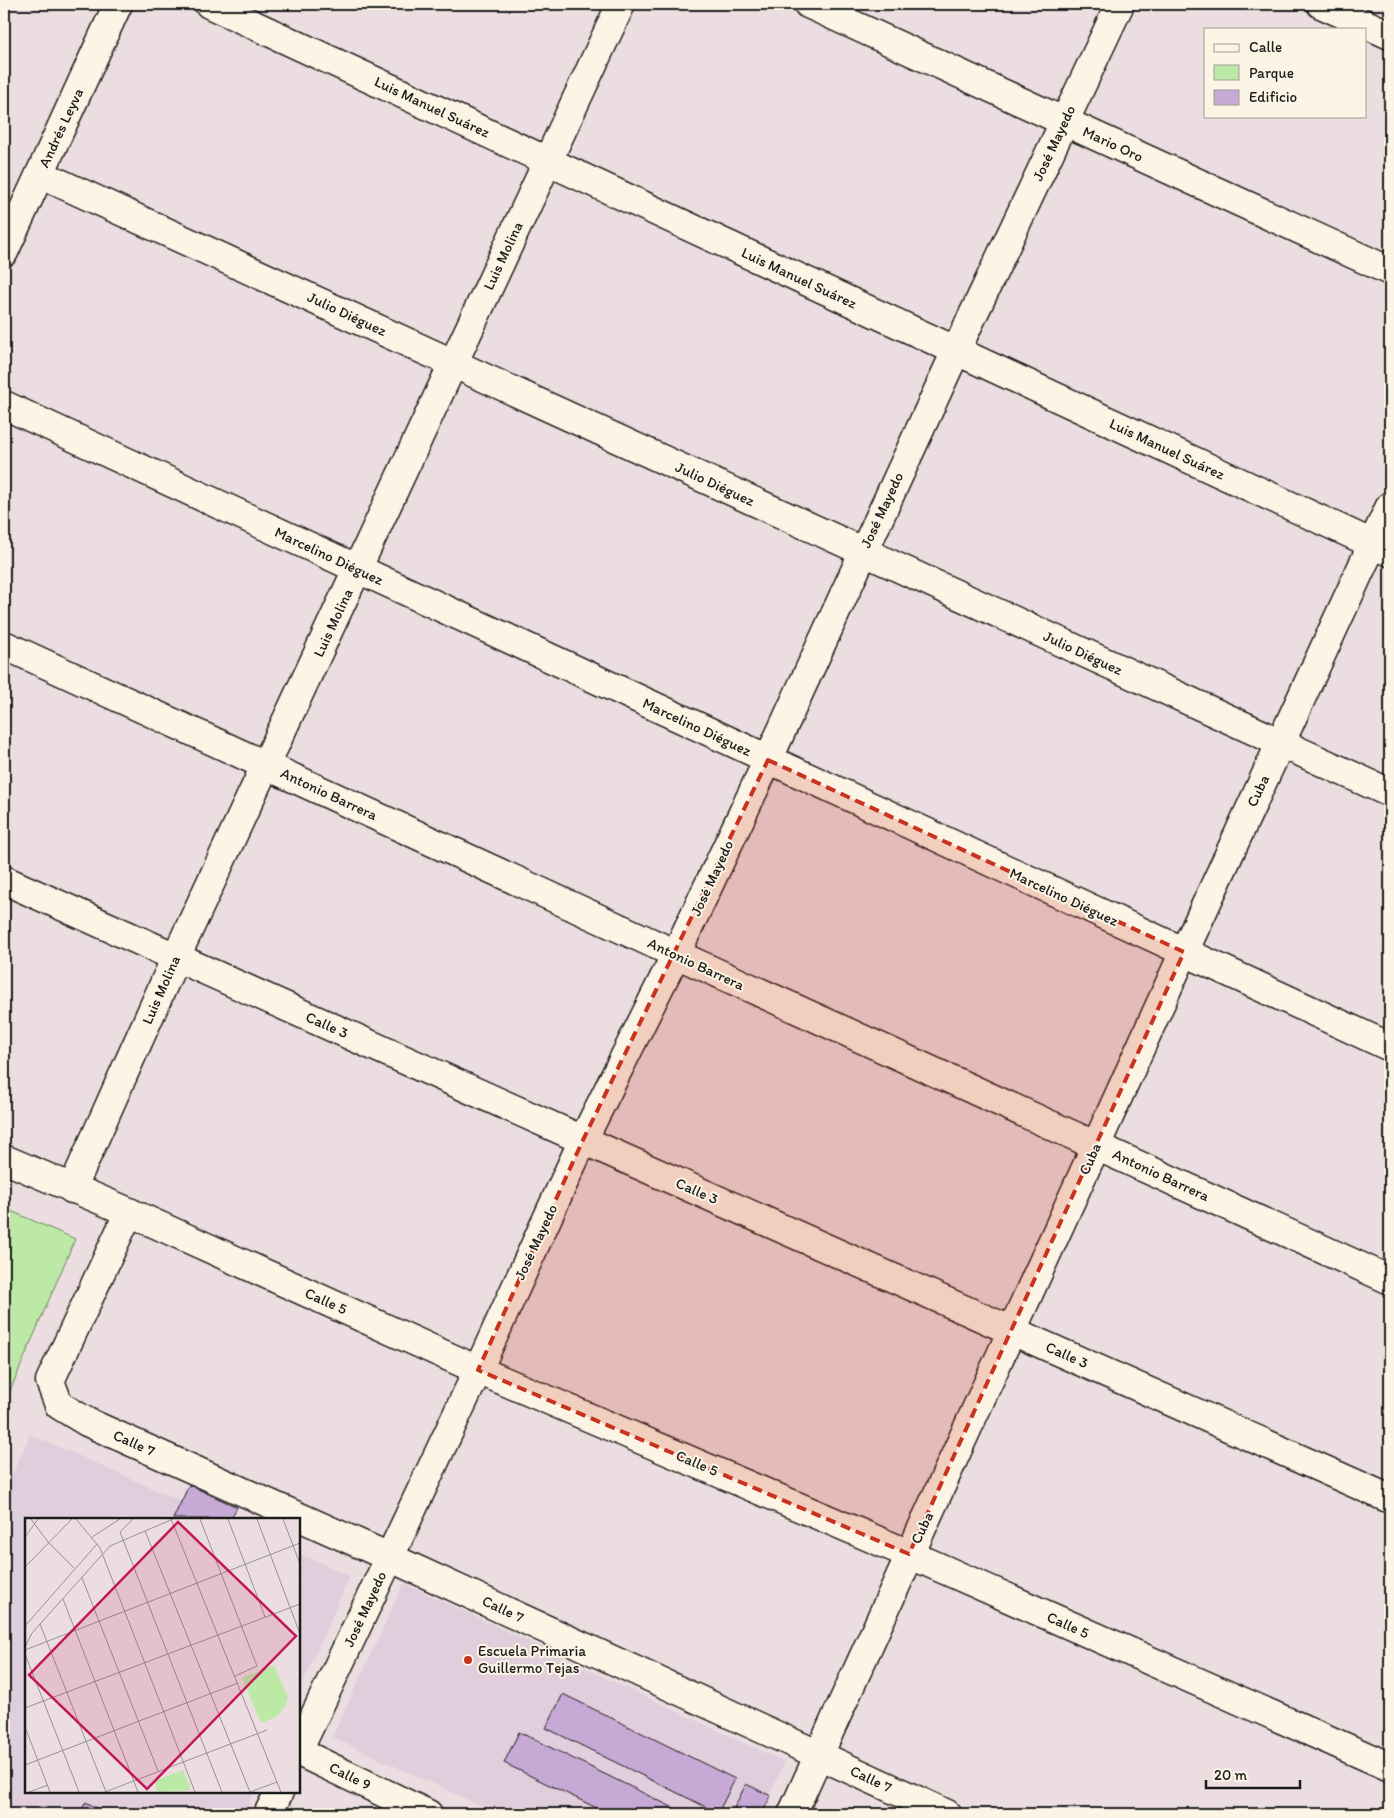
<svg xmlns="http://www.w3.org/2000/svg" width="1394" height="1818" font-family="Itim,sans-serif">
<rect width="100%" height="100%" fill="#ecdee0"/>
<filter id="ink" filterUnits="userSpaceOnUse"><feTurbulence type="fractalNoise" baseFrequency=".02" numOctaves="2"/><feDisplacementMap in="SourceGraphic" scale="10" xChannelSelector="R" yChannelSelector="G"/><feConvolveMatrix kernelMatrix="1 2 1 2 8 2 1 2 1" color-interpolation-filters="sRGB"/></filter>
<g filter="url(#ink)">
<g fill="#e1cedd">
<path d="M30 1434 222 1519H26V1792H254L244 1814H4V1493Z"/>
<path d="M299 1553 350 1576 299 1692Z"/>
<path d="M404 1583 785 1762 760 1814H498L332 1737Z"/>
</g>
<path fill="#bde9a6" stroke="#6c8261" d="M4 1208 75 1239 4 1405Z"/>
<g fill="#c7a9d6" stroke="#1c1c1c">
<path d="M189 1485 237 1507 231 1519H173Z"/>
<path d="M563 1694 735 1779 718 1813 546 1728Z"/>
<path d="M519 1732 686 1814H609L504 1763Z"/>
<path d="M746 1784 771 1796 762 1814H731Z"/>
<path d="M86 1802 107 1814H79Z"/>
</g>
<g fill="none" stroke-linecap="round" stroke-linejoin="round">
<defs>
<g id="street">
<path d="M209 4 1390 552"/>
<path d="M808 4 1390 271"/>
<path d="M1321 4 1390 35"/>
<path d="M40 174 1390 793"/>
<path d="M4 252 118 4"/>
<path d="M4 645 676 954 1390 1280"/>
<path d="M4 880 583 1140 1390 1499"/>
<path d="M1184 952 1390 506"/>
<path d="M4 1159 129 1212 478 1370 909 1554 1390 1767"/>
<path d="M72 1189 176 957 621 4"/>
<path d="M129 1212 50 1381 59 1405 87 1422 389 1557 947 1814"/>
<path d="M299 1749 478 1370 583 1140 676 954 768 760 956 351 1120 4"/>
<path d="M299 1752 428 1814"/>
<path d="M268 1814 279 1792"/>
</g>
<g id="secondary">
<path d="M4 405 1390 1047"/>
<path d="M792 1814 1184 952"/>
</g>
</defs>
<use href="#street" stroke="#1c1c1c" stroke-width="31"/>
<use href="#secondary" stroke="#1c1c1c" stroke-width="31"/>
<use href="#street" stroke="#fcf5e5" stroke-width="28"/>
<use href="#secondary" stroke="#fcf5e5" stroke-width="28"/>
</g>
</g>
<path fill="#c8321e" fill-opacity="0.2" stroke="#c8321e" stroke-width="4" stroke-dasharray="10 6" stroke-linejoin="round" d="M768 760 1184 952 909 1554 478 1370 583 1140Z"/>
<circle fill="#c8321e" stroke="#fcf5e5" stroke-width="2" cx="468" cy="1660" r="5"/>
<g text-anchor="middle" stroke-width="4" stroke-linejoin="round" paint-order="stroke">
<g font-size="15" fill="#1c1c1c" stroke="#fcf5e5">
<text transform="translate(432 107) rotate(25)" y="5">Luis Manuel Suárez</text>
<text transform="translate(61 128) rotate(-65)" y="5">Andrés Leyva</text>
<text transform="translate(1054 143) rotate(-65)" y="5">José Mayedo</text>
<text transform="translate(1113 144) rotate(25)" y="5">Mario Oro</text>
<text transform="translate(503 256) rotate(-65)" y="5">Luis Molina</text>
<text transform="translate(799 278) rotate(25)" y="5">Luis Manuel Suárez</text>
<text transform="translate(347 314) rotate(25)" y="5">Julio Diéguez</text>
<text transform="translate(1167 449) rotate(25)" y="5">Luis Manuel Suárez</text>
<text transform="translate(715 484) rotate(25)" y="5">Julio Diéguez</text>
<text transform="translate(882 510) rotate(-65)" y="5">José Mayedo</text>
<text transform="translate(329 556) rotate(25)" y="5">Marcelino Diéguez</text>
<text transform="translate(333 623) rotate(-65)" y="5">Luis Molina</text>
<text transform="translate(1083 653) rotate(25)" y="5">Julio Diéguez</text>
<text transform="translate(697 727) rotate(25)" y="5">Marcelino Diéguez</text>
<text transform="translate(1258 791) rotate(-65)" y="5">Cuba</text>
<text transform="translate(329 794) rotate(25)" y="5">Antonio Barrera</text>
<text transform="translate(712 878) rotate(-65)" y="5">José Mayedo</text>
<text transform="translate(1064 897) rotate(25)" y="5">Marcelino Diéguez</text>
<text transform="translate(696 964) rotate(25)" y="5">Antonio Barrera</text>
<text transform="translate(161 990) rotate(-66)" y="5">Luis Molina</text>
<text transform="translate(327 1025) rotate(24)" y="5">Calle 3</text>
<text transform="translate(1090 1159) rotate(-66)" y="5">Cuba</text>
<text transform="translate(1161 1175) rotate(25)" y="5">Antonio Barrera</text>
<text transform="translate(697 1191) rotate(24)" y="5">Calle 3</text>
<text transform="translate(536 1242) rotate(-65)" y="5">José Mayedo</text>
<text transform="translate(326 1301) rotate(24)" y="5">Calle 5</text>
<text transform="translate(1067 1355) rotate(24)" y="5">Calle 3</text>
<text transform="translate(134 1443) rotate(24)" y="5">Calle 7</text>
<text transform="translate(697 1463) rotate(23)" y="5">Calle 5</text>
<text transform="translate(922 1528) rotate(-65)" y="5">Cuba</text>
<text transform="translate(365 1609) rotate(-65)" y="5">José Mayedo</text>
<text transform="translate(503 1609) rotate(25)" y="5">Calle 7</text>
<text transform="translate(1068 1625) rotate(24)" y="5">Calle 5</text>
<text transform="translate(350 1776) rotate(26)" y="5">Calle 9</text>
<text transform="translate(871 1779) rotate(25)" y="5">Calle 7</text>
</g>
<g font-size="15" fill="#1c1c1c" stroke="#fcf5e5" text-anchor="start">
<text x="478" y="1656">Escuela Primaria<tspan x="478" dy="17">Guillermo Tejas</tspan></text>
</g>
</g>
<g transform="translate(25 1518)">
<rect width="275" height="275" fill="#ecdee0"/>
<path d="M249 147 263 179 260 189 251 199 236 205 217 160ZM158 252 166 272 133 274 129 263Z" fill="#bde9a6"/>
<path fill="none" stroke="#999092" stroke-width="1" d="M6 1 23 24 49 50M51 1 75 30 170 274M108 1 95 14 197 274M146 1 256 274M175 1 232 148 210 158M203 1 240 99M232 1 275 116M258 1 275 46M120 13 225 274M0 19 13 1M67 19 95 1M0 49 47 1M57 60 133 253M38 81 113 274M15 106 81 274M0 108 72 26M0 129 7 115 85 28 148 1M0 132 275 25M0 136 54 274M0 190 275 86M0 209 25 274M0 247 213 165M4 274 23 267M80 274 242 212M225 274 252 264"/>
<path fill="#c2185b" fill-opacity="0.15" stroke="#c2185b" stroke-width="2.5" d="M153 4 271 118 122 271 4 157Z"/>
<rect width="275" height="275" fill="none" stroke="#1c1c1c" stroke-width="2.5"/>
</g>
<rect width="1394" height="1818" fill="none" stroke="#fcf5e5" stroke-width="20"/>
<rect x="10" y="10" width="1374" height="1798" fill="none" stroke="#1c1c1c" stroke-width="2" filter="url(#ink)"/>
<rect x="1204" y="28" width="162" height="90" fill="#fcf5e5" stroke="#a29e95"/>
<rect x="1214" y="44" width="25" height="8" fill="#fcf5e5" stroke="#a29e95"/>
<text x="1249" y="52" font-size="15" fill="#1c1c1c">Calle</text>
<rect x="1214" y="65" width="25" height="15" fill="#bde9a6" stroke="#a29e95"/>
<text x="1249" y="78" font-size="15" fill="#1c1c1c">Parque</text>
<rect x="1214" y="90" width="25" height="15" fill="#c7a9d6" stroke="#a29e95"/>
<text x="1249" y="102" font-size="15" fill="#1c1c1c">Edificio</text>
<path d="M1206 1780v8h94v-8" fill="none" stroke="#1c1c1c" stroke-width="2.5"/>
<text x="1214" y="1780" font-size="15" fill="#1c1c1c" stroke="#fcf5e5" stroke-width="4" paint-order="stroke">20 m</text>
</svg>
